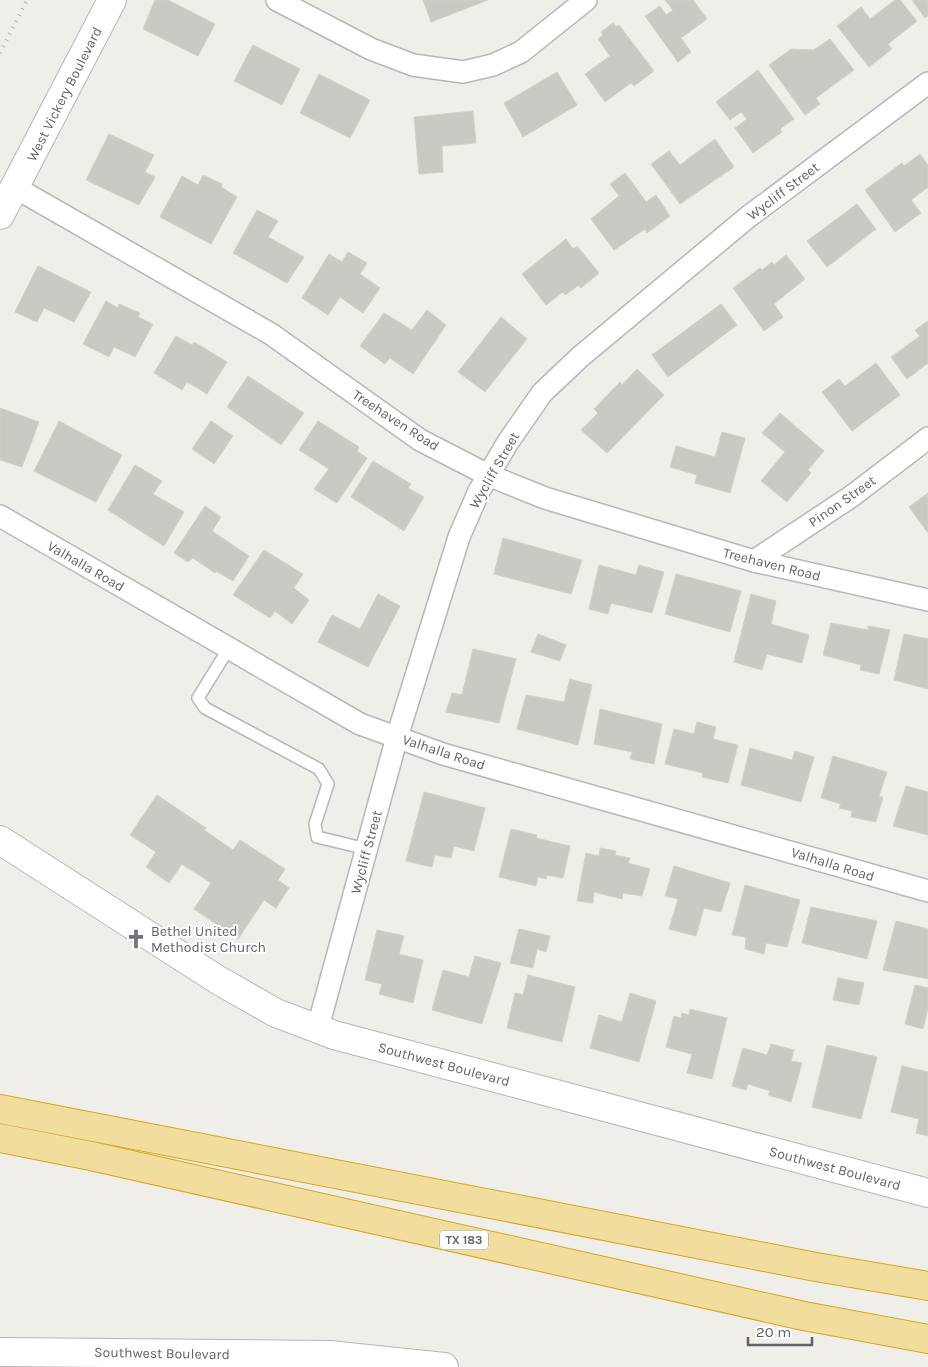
<svg xmlns="http://www.w3.org/2000/svg" width="928" height="1367" font-family="Karla,sans-serif">
<rect width="100%" height="100%" fill="#efeee8"/>
<g fill="#cbc9c4" stroke="#d4d0c7">
<path d="M155 0H168L215 24 198 56 143 29Z"/>
<path d="M423 0H488L431 22Z"/>
<path d="M665 0H693L707 19 681 38 691 52 678 62 645 16 660 6 666 15 673 10Z"/>
<path d="M895 0H900L917 21 888 44 892 49 869 67 837 26 861 7 870 19Z"/>
<path d="M912 0H928V16L925 18Z"/>
<path d="M613 23 616 27 619 25 654 71 634 86 631 83 605 102 585 74 610 56 598 39 603 35 601 32Z"/>
<path d="M830 39 854 70 816 98 820 104 805 115 769 65 791 49 814 50Z"/>
<path d="M253 45 300 69 282 105 234 81Z"/>
<path d="M758 70 794 119 780 129 782 132 753 153 735 128 747 119 741 112 730 120 716 102Z"/>
<path d="M557 72 577 105 523 137 504 103Z"/>
<path d="M319 74 370 100 350 138 300 113Z"/>
<path d="M473 111 476 143 442 146 443 172 419 174 414 117Z"/>
<path d="M109 134 154 155 145 172 155 177 139 205 86 180Z"/>
<path d="M715 139 734 167 680 204 651 164 669 151 680 165Z"/>
<path d="M920 154 928 165V187L911 200 921 213 895 232 865 190 902 163 904 166Z"/>
<path d="M625 173 646 202 656 195 670 216 647 233 645 229 614 250 591 219 619 196 610 184Z"/>
<path d="M203 175 222 184 221 187 237 197 211 244 160 217 182 176 198 185Z"/>
<path d="M857 204 876 229 827 267 807 241Z"/>
<path d="M257 210 278 221 268 237 304 257 287 283 233 253Z"/>
<path d="M566 239 573 249 577 246 599 273 581 288 579 285 565 295 563 292 546 305 522 274Z"/>
<path d="M348 252 367 263 360 274 380 288 363 313 340 297 328 315 302 298 329 254 342 262Z"/>
<path d="M786 255 805 279 774 304 783 317 764 331 733 288 760 268 762 270 772 262 774 265Z"/>
<path d="M38 266 91 292 74 322 44 308 37 322 15 312Z"/>
<path d="M106 301 118 308 119 304 140 313 138 317 153 324 135 357 114 347 109 357 83 344Z"/>
<path d="M721 304 737 325 668 377 652 355Z"/>
<path d="M427 310 446 325 413 374 390 358 385 364 360 346 384 313 412 330Z"/>
<path d="M501 317 527 339 485 392 458 372Z"/>
<path d="M928 321V363L907 379 891 357 920 336 915 330Z"/>
<path d="M176 336 192 345 194 342 227 362 207 394 187 382 182 390 154 373Z"/>
<path d="M876 363 900 395 852 431 822 392 839 379 845 386Z"/>
<path d="M637 369 664 395 607 453 581 430 598 413 594 409 620 382 622 385Z"/>
<path d="M248 376 304 413 281 445 227 407Z"/>
<path d="M0 408 39 422 22 467 0 460Z"/>
<path d="M780 413 824 451 808 470 811 473 787 502 761 481 785 452 762 433Z"/>
<path d="M59 421 122 455 96 502 34 471Z"/>
<path d="M211 421 233 436 214 464 192 449Z"/>
<path d="M318 421 359 447 357 451 367 458 337 503 314 489 329 469 299 450Z"/>
<path d="M722 432 745 438 730 493 695 483 697 475 670 467 676 446 715 457Z"/>
<path d="M373 461 411 484 408 488 424 497 404 531 351 497Z"/>
<path d="M135 465 162 481 153 494 184 512 164 546 108 510Z"/>
<path d="M928 493V533L909 507Z"/>
<path d="M205 506 221 517 212 531 249 556 233 581 216 571 215 573 193 558 188 562 174 553Z"/>
<path d="M503 538 582 560 571 594 494 574Z"/>
<path d="M264 550 303 574 294 588 309 600 292 624 275 611 270 618 233 595Z"/>
<path d="M599 565 636 575 639 565 664 572 652 613 611 603 608 614 589 609Z"/>
<path d="M676 574 741 591 730 632 665 614Z"/>
<path d="M378 594 400 606 368 667 318 642 332 615 360 629Z"/>
<path d="M751 594 776 601 771 624 809 635 802 663 767 654 762 670 734 662Z"/>
<path d="M831 623 868 630V626L890 630 879 674 860 670 861 665 823 655Z"/>
<path d="M538 634 566 645 560 661 531 652Z"/>
<path d="M904 634 928 639V689L894 680Z"/>
<path d="M473 649 516 659 499 723 446 712 452 693 462 695Z"/>
<path d="M570 679 592 685 578 745 517 729 526 695 564 702Z"/>
<path d="M600 709 662 724 654 764 630 759 632 752 594 744Z"/>
<path d="M697 722 716 727 713 739 738 745 728 783 702 777 703 773 665 764 674 729 694 734Z"/>
<path d="M750 748 792 760 795 751 814 757 801 802 741 785Z"/>
<path d="M833 756 887 772 879 796 883 797 876 822 851 817 852 811 839 808 841 804 821 798Z"/>
<path d="M906 786 928 792V835L893 826Z"/>
<path d="M424 792 485 808 474 851 454 846 451 858 435 855 432 867 406 861Z"/>
<path d="M157 795 206 828 204 830 233 850 240 840 285 869 278 880 289 888 276 908 264 900 238 939 194 909 211 883 182 864 169 883 146 867 156 852 130 835Z"/>
<path d="M511 829 537 835 536 838 570 846 563 878 547 875 546 879 538 877 536 886 499 877Z"/>
<path d="M600 848 616 851 615 855 630 858 628 863 650 869 642 896 623 893 622 899 594 892 593 903 577 901 586 853 599 856Z"/>
<path d="M674 866 730 883 721 912 704 908 696 936 669 929 678 899 665 896Z"/>
<path d="M745 885 800 900 787 947 766 943 764 954 745 949 746 937 732 935Z"/>
<path d="M811 907 877 921 867 959 802 943Z"/>
<path d="M896 921 928 929V979L883 970Z"/>
<path d="M519 929 550 936 546 952 537 949 533 968 510 963Z"/>
<path d="M377 930 404 936 399 954 423 960 413 1003 379 994 382 984 365 980Z"/>
<path d="M475 956 501 963 482 1024 432 1010 443 970 469 977Z"/>
<path d="M528 975 575 987 562 1042 507 1028 515 993 523 995Z"/>
<path d="M838 978 864 983 859 1005 833 1000Z"/>
<path d="M915 985 928 988V1008L923 1029 905 1024Z"/>
<path d="M630 993 656 1001 639 1062 590 1048 599 1015 622 1022Z"/>
<path d="M690 1009 727 1018 712 1079 687 1073 692 1054 666 1047 674 1016 681 1018 682 1013 689 1015Z"/>
<path d="M771 1044 794 1050 791 1061 802 1063 791 1102 768 1095 770 1091 748 1084 746 1090 732 1086 743 1048 767 1055Z"/>
<path d="M827 1045 877 1057 861 1119 812 1107Z"/>
<path d="M902 1066 928 1072V1136L916 1133 919 1119 891 1112Z"/>
</g>
<g fill="none" stroke-linecap="round" stroke-linejoin="round">
<defs>
<path id="service" d="M229 648 198 698 205 708 319 769 328 784 315 824 317 837 367 849"/>
<g id="minor">
<path d="M277 0 371 49 413 65 463 72 493 65 521 52 586 0"/>
<path d="M16 188 271 334 420 440 488 475 545 498 754 561 928 600"/>
<path d="M0 516 360 724 443 754 928 891"/>
<path d="M754 561 852 496 928 438"/>
<path d="M318 1027 397 737 459 537 479 491 508 442 542 393 580 357 748 217 928 83"/>
</g>
<g id="secondary">
<path d="M0 215 112 0"/>
<path d="M0 840 218 980 276 1013 334 1035 928 1193"/>
<path d="M0 1352 329 1355 444 1367"/>
</g>
<g id="motorway">
<path d="M0 1109 816 1267 928 1286"/>
<path d="M0 1138 91 1156 804 1316 928 1339"/>
</g>
</defs>
<use href="#service" stroke="#b5b7bb" stroke-width="14"/>
<use href="#minor" stroke="#b5b7bb" stroke-width="24"/>
<use href="#secondary" stroke="#b4b6ba" stroke-width="30"/>
<use href="#motorway" stroke="#dba51d" stroke-width="30"/>
<use href="#service" stroke="#fff" stroke-width="11"/>
<use href="#minor" stroke="#fff" stroke-width="21"/>
<use href="#secondary" stroke="#fff" stroke-width="28"/>
<use href="#motorway" stroke="#f1de9e" stroke-width="28"/>
<path stroke="#b5b6b6" stroke-width="4" stroke-dasharray="1 6" stroke-linecap="butt" d="M0 53 27 0"/>
</g>
<defs>
<symbol id="church-bare" viewBox="-9 -9 18 18"><path d="M-1.2-6h2.4v3.5h3.3v2.4h-3.3V6h-2.4V-.1h-3.3v-2.4h3.3Z" fill="#6b7280" stroke="#fff" stroke-width="2.5" paint-order="stroke"/></symbol>
</defs>
<g fill-rule="evenodd">
<use href="#church-bare" x="122" y="925" width="28" height="28"/>
</g>
<g text-anchor="middle" stroke-width="4" stroke-linejoin="round" paint-order="stroke">
<rect fill="#fff" stroke="#8f9194" stroke-width="1" x="440" y="1230.5" width="48" height="19" rx="4"/>
<g font-size="12" font-weight="bold" fill="#5f6266">
<text x="464" y="1244">TX 183</text>
</g>
<g font-size="14" fill="#5f6266" stroke="#fff">
<text transform="translate(64 94) rotate(-63)" y="5">West Vickery Boulevard</text>
<text transform="translate(783 191) rotate(-37)" y="5">Wycliff Street</text>
<text transform="translate(396 420) rotate(33)" y="5">Treehaven Road</text>
<text transform="translate(494 470) rotate(-60)" y="5">Wycliff Street</text>
<text transform="translate(842 501) rotate(-35)" y="5">Pinon Street</text>
<text transform="translate(772 564) rotate(14)" y="5">Treehaven Road</text>
<text transform="translate(86 566) rotate(30)" y="5">Valhalla Road</text>
<text transform="translate(444 752) rotate(18)" y="5">Valhalla Road</text>
<text transform="translate(366 852) rotate(-75)" y="5">Wycliff Street</text>
<text transform="translate(833 864) rotate(17)" y="5">Valhalla Road</text>
<text transform="translate(444 1064) rotate(15)" y="5">Southwest Boulevard</text>
<text transform="translate(835 1168) rotate(15)" y="5">Southwest Boulevard</text>
<text transform="translate(162 1353) rotate(1)" y="5">Southwest Boulevard</text>
</g>
<g font-size="14" fill="#5b616d" stroke="#fff" text-anchor="start">
<text x="151" y="936">Bethel United<tspan x="151" dy="16">Methodist Church</tspan></text>
</g>
</g>
<path d="M748 1337v8h64v-8" fill="none" stroke="#5f6266" stroke-width="2.5"/>
<text x="756" y="1337" font-size="15" fill="#5f6266" stroke="#ffffff" stroke-width="4" paint-order="stroke">20 m</text>
</svg>
